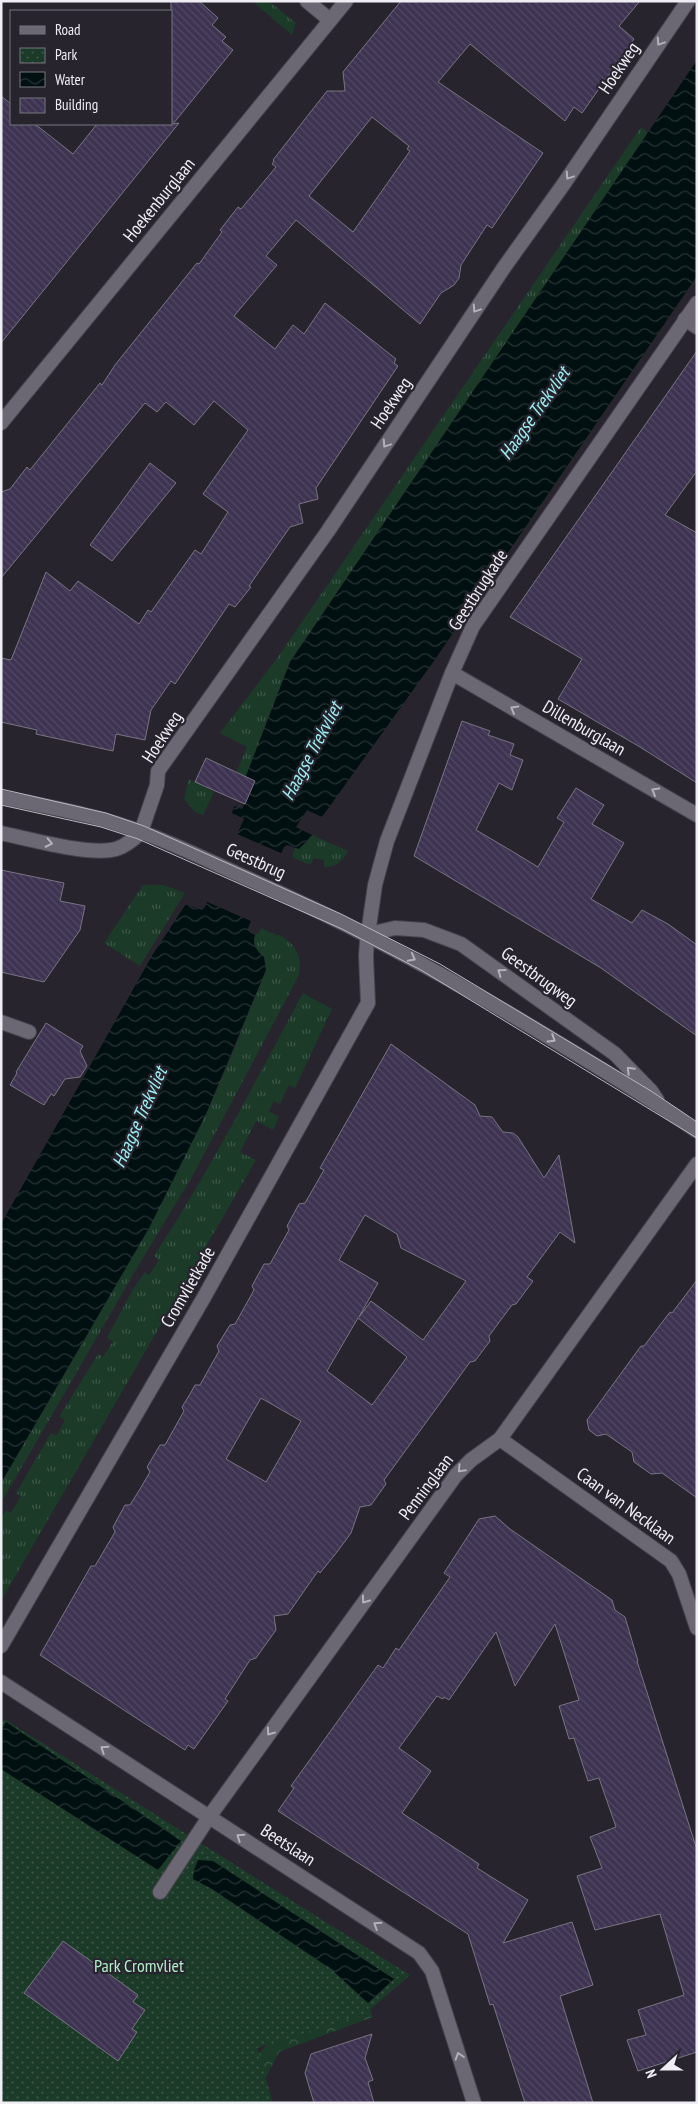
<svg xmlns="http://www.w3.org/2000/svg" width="698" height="2104" font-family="'PT Sans Narrow',sans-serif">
<defs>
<pattern id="grass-tufts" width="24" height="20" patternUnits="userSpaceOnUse" patternTransform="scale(1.25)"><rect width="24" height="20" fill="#1b3a28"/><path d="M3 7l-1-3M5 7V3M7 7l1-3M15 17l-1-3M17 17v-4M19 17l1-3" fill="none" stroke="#3c5748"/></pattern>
<pattern id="forest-crowns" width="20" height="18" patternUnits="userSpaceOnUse" patternTransform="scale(1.25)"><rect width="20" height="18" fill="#1b3a28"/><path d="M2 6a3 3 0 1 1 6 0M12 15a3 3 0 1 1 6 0" fill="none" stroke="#3c5748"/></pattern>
<pattern id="park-dots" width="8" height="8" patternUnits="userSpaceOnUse" patternTransform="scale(1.25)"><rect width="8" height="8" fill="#1b3a28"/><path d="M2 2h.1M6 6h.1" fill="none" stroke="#3c5748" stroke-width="1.8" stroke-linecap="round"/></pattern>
<pattern id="water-waves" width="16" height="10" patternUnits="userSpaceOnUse" patternTransform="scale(1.25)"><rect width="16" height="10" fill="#001011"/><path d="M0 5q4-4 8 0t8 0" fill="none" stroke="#263334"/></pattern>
<pattern id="building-back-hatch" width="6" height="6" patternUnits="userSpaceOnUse" patternTransform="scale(1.25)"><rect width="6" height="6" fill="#3e3452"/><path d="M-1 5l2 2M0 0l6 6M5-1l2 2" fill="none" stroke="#514863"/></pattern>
</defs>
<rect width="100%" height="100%" fill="#27242e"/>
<g fill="url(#grass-tufts)">
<path d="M252 1H269L296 23 292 35Z"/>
<path d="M641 127 648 133 290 662 246 776 236 773 247 747 220 733 278 657Z"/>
<path d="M189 779 214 792 203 815 195 812 184 799Z"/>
<path d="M312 835 348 851C342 862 336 867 324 867V860L314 858 310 865 292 857 295 848C303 849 307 841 312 835Z"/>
<path d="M143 885H164L185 893 140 966 104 943Z"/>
<path d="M261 928 276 935H279C296 943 304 959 298 977L193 1175 134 1273 1 1503V1483L149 1228 206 1114 239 1038 257 951 253 944 255 934H258Z"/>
<path d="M303 993 332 1009 295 1088 289 1085 280 1104 274 1101 269 1111 279 1117 273 1130 256 1121 240 1152 256 1160 1 1601V1518L6 1510 11 1513 21 1496 16 1493 51 1433 56 1436 65 1420 59 1417 98 1354 103 1357 113 1341 107 1338 132 1291 145 1272 149 1275 159 1260 154 1256C209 1172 255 1082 303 993Z"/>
</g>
<path fill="url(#forest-crowns)" d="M368 2003 373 2017 279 2052 260 2089 255 2058 270 2041Z"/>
<path fill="url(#park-dots)" d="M4 1719 410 1975 365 2014 257 2048 273 2103H1V1724Z"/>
<g fill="url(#water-waves)">
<path d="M697 60V276L436 658 322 817 307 810 296 827 312 835 299 849 287 845 284 847 248 928V930L255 934C252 946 256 949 264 957L266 970 206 1114 149 1228 1 1483V1224L153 954 186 904 202 910 205 907 244 819 232 813 234 806 242 809 255 781 246 776 290 662Z"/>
<path d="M6 1722 181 1841 158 1870 1 1769V1731Z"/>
<path d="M198 1860 213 1861 394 1979 368 2003 331 1969 212 1889 193 1879 194 1870Z"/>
</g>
<path fill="#27242e" d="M235 833 283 854 253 922 205 901Z"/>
<g fill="url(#building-back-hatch)" stroke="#787481" fill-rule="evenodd">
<path d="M171 1H199L218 18 212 25 226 37 222 41 233 50 173 124 179 123 1 343V96L11 104V124H35L73 154 97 124H171Z"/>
<path d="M401 1H640L619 26 634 39 582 113 574 107 565 121 470 44 438 82 543 153 492 228 487 225 461 265 459 278 454 285 441 293 420 324 296 220 266 256 277 265 234 316 275 349 293 325 304 334 325 303 396 359 394 363 398 366 316 488 318 499 299 504 303 523 290 527 249 586 251 587 235 607 229 604 175 684 171 681 151 710 145 740 116 734 113 751 36 734 37 730 1 722V658L11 660 46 572 70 591 78 581 139 624 148 610 151 612 195 550 201 554 228 512 203 494 248 430 214 401 194 425 166 402 157 412 145 403 1 578V492L10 489 27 467 30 470 100 383 102 385 115 365 197 263 199 264 222 232 220 230 238 207 241 209 276 167 272 164 274 161 273 160 327 91H345L343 72ZM372 117 409 146 407 149 410 151 353 232 309 196Z"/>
<path d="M697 351V471L665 515 697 533V783L640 747 558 699 582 659 510 617Z"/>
<path d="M150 463 176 483 112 561 90 545Z"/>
<path d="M462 721 490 731 488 735 514 744 510 755 523 760 512 790 499 783 476 830 510 850 538 867 564 822 557 818 576 788 604 805 592 824 624 843 591 899 632 923 642 910 668 924 697 945V1036L601 968 414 856Z"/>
<path d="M206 758 255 781 245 804 195 782Z"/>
<path d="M1 870 64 883 60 901 85 906 80 930 44 982 1 972Z"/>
<path d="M46 1023 83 1046 80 1051 87 1066 80 1077 65 1079 54 1096 51 1094 44 1105 10 1085 17 1073 16 1072Z"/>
<path d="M391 1044 475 1105 480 1116 492 1117 503 1132 513 1133 518 1137 544 1178 559 1155 575 1243 560 1232 527 1277 533 1281 516 1304 512 1305 500 1321 489 1336 490 1341 475 1361 470 1362 446 1395 384 1480 386 1484 371 1505 360 1507 351 1533 337 1552 320 1573 318 1571 288 1614 274 1616 276 1630 256 1658 250 1660 225 1699 228 1701 194 1749 188 1745 185 1750 40 1655 91 1566H95L115 1532 113 1527 125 1505H130L140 1489 150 1472 147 1467 160 1445H165L184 1411 182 1407 190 1394 195 1385H200L219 1351 217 1346 230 1325 235 1324 244 1308 254 1290 252 1286 264 1264H270L289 1230 287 1226 299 1204 305 1203 324 1170 320 1168ZM365 1215 397 1234 401 1248 466 1281 423 1340 371 1301 359 1317 378 1283 339 1260ZM358 1318 407 1357 372 1405 327 1371ZM261 1398 301 1421 266 1482 226 1459Z"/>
<path d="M697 1280V1498L662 1473 651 1474 634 1462 632 1452 606 1434 597 1436 589 1430 587 1420 641 1346H644L670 1312 672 1313Z"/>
<path d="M495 1516 510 1529 612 1600 615 1610 625 1617 638 1661H637L697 1850V2052L638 2071 627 2040 646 2035 638 2010 684 1995 660 1914 595 1930 577 1876 602 1868 590 1837 616 1827 599 1778 588 1781 574 1738 569 1739 559 1706 579 1700 555 1624 515 1686 496 1632 449 1700 444 1697 443 1699 437 1696 399 1748 431 1771 402 1813 479 1864 477 1868 528 1900 503 1943 572 1922 593 1985 560 1996 593 2103H525L493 2004 490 2005 468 1934 278 1811 294 1788 291 1786 378 1665 383 1668 396 1648 399 1650 450 1577 444 1573 479 1519Z"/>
<path d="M63 1941 138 1995 133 2002 145 2010 132 2029 137 2032 118 2061 24 1993Z"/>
<path d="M372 2034 365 2058 373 2080 368 2082 374 2103H314L305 2073 311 2054Z"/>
</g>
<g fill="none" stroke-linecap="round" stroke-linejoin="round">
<defs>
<path id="service" d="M160 1892 209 1817"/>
<g id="minor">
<path d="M307 1 330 20"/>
<path d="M685 319 697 327"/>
<path d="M1 423 346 1"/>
<path d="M452 673 697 815"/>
<path d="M141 832 157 785 158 771 328 531 505 266 563 185 688 1"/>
<path d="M1 1022 29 1032"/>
<path d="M500 1439 671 1561 679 1574 697 1628"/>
<path d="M1 1646 203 1299 368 1003 366 956 367 941 375 885 387 841 452 673 473 626 697 303"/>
<path d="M1 1682 419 1953 432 1971 474 2103"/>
<path d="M209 1817 456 1475 471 1460 500 1439 697 1164"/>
</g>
<g id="tertiary">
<path d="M1 797C48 807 96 815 141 832 178 845 213 863 249 879 360 928 462 984 565 1047 610 1074 654 1101 697 1131"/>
<path d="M1 833C28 839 91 856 116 849 126 846 134 839 141 832"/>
<path d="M369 934 395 928 424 930 461 944 615 1054 651 1091 657 1100"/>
</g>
</defs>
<use href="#service" stroke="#46434c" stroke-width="16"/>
<use href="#minor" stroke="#46434c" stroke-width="16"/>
<use href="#tertiary" stroke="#46434c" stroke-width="16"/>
<use href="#service" stroke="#6b6773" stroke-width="14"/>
<use href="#minor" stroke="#6b6773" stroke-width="14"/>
<use href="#tertiary" stroke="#6b6773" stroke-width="14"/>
<g stroke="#b9b7bf" stroke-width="1">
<path d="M1 789 106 813 144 826 341 914 440 964 651 1091 697 1122"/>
<path d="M1 805 101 827 138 839 342 929 421 970 697 1138"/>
</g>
</g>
<defs><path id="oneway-chevron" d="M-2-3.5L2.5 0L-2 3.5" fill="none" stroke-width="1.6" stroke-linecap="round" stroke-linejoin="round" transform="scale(1.25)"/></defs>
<g stroke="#b4b1ba">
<use href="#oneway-chevron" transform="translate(660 42) rotate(124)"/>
<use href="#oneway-chevron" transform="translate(569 176) rotate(124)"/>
<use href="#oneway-chevron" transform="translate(476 309) rotate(124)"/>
<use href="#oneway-chevron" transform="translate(386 444) rotate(124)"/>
<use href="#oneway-chevron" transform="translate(514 709) rotate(-150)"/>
<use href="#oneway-chevron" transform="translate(655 791) rotate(-150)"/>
<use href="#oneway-chevron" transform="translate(49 843) rotate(12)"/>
<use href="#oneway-chevron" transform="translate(412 958) rotate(28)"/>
<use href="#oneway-chevron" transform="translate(501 972) rotate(-144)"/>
<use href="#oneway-chevron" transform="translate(552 1039) rotate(32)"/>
<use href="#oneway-chevron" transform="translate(630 1070) rotate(-135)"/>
<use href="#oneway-chevron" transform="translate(461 1469) rotate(133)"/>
<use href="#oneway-chevron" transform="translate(365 1600) rotate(126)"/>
<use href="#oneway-chevron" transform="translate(270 1732) rotate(126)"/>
<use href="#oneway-chevron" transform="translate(104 1749) rotate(-147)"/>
<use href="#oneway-chevron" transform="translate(240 1837) rotate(-147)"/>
<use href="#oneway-chevron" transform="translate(377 1925) rotate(-147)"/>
<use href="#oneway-chevron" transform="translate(459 2056) rotate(-108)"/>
</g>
<g text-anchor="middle" stroke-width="4.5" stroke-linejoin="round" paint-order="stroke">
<g font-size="18" fill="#f0eef5" stroke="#27242e">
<text transform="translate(619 68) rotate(-56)" y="6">Hoekweg</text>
<text transform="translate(159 200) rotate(-51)" y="6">Hoekenburglaan</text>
<text transform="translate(391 403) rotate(-56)" y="6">Hoekweg</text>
<text transform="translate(478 590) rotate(-57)" y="6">Geestbrugkade</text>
<text transform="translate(584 728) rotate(30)" y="6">Dillenburglaan</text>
<text transform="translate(162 737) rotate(-57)" y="6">Hoekweg</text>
<text transform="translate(256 861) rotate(24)" y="6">Geestbrug</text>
<text transform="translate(539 977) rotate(36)" y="6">Geestbrugweg</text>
<text transform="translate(188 1287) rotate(-60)" y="6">Cromvlietkade</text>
<text transform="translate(426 1487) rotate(-53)" y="6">Penninglaan</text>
<text transform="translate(626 1506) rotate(36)" y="6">Caan van Necklaan</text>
<text transform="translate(288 1845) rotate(33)" y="6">Beetslaan</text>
</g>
<g font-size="18" fill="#afedc6" stroke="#27242e">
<text x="139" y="1972">Park Cromvliet</text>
</g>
<g font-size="19" font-style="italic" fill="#9bf0f4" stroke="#27242e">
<text transform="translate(534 413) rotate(-55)" y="7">Haagse Trekvliet</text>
<text transform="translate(311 751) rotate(-62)" y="7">Haagse Trekvliet</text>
<text transform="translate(139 1117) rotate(-66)" y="7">Haagse Trekvliet</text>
</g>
</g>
<rect width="698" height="2104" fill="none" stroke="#f0eef5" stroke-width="5"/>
<rect x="10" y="10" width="162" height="115" fill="#27242e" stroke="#77757e"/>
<rect x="20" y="26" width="25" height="8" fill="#6b6773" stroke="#77757e"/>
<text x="55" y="35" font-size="15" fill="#f0eef5">Road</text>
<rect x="20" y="48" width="25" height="15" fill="url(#park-dots)" stroke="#77757e"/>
<text x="55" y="60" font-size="15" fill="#f0eef5">Park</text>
<rect x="20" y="72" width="25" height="15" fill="url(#water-waves)" stroke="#77757e"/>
<text x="55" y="85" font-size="15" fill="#f0eef5">Water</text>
<rect x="20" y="98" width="25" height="15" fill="url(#building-back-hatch)" stroke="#77757e"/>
<text x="55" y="110" font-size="15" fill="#f0eef5">Building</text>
<g transform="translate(663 2069) rotate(249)" stroke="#27242e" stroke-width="4" paint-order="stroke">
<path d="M0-4L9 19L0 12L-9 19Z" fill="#f0eef5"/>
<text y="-8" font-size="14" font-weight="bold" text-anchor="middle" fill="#f0eef5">N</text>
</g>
</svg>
